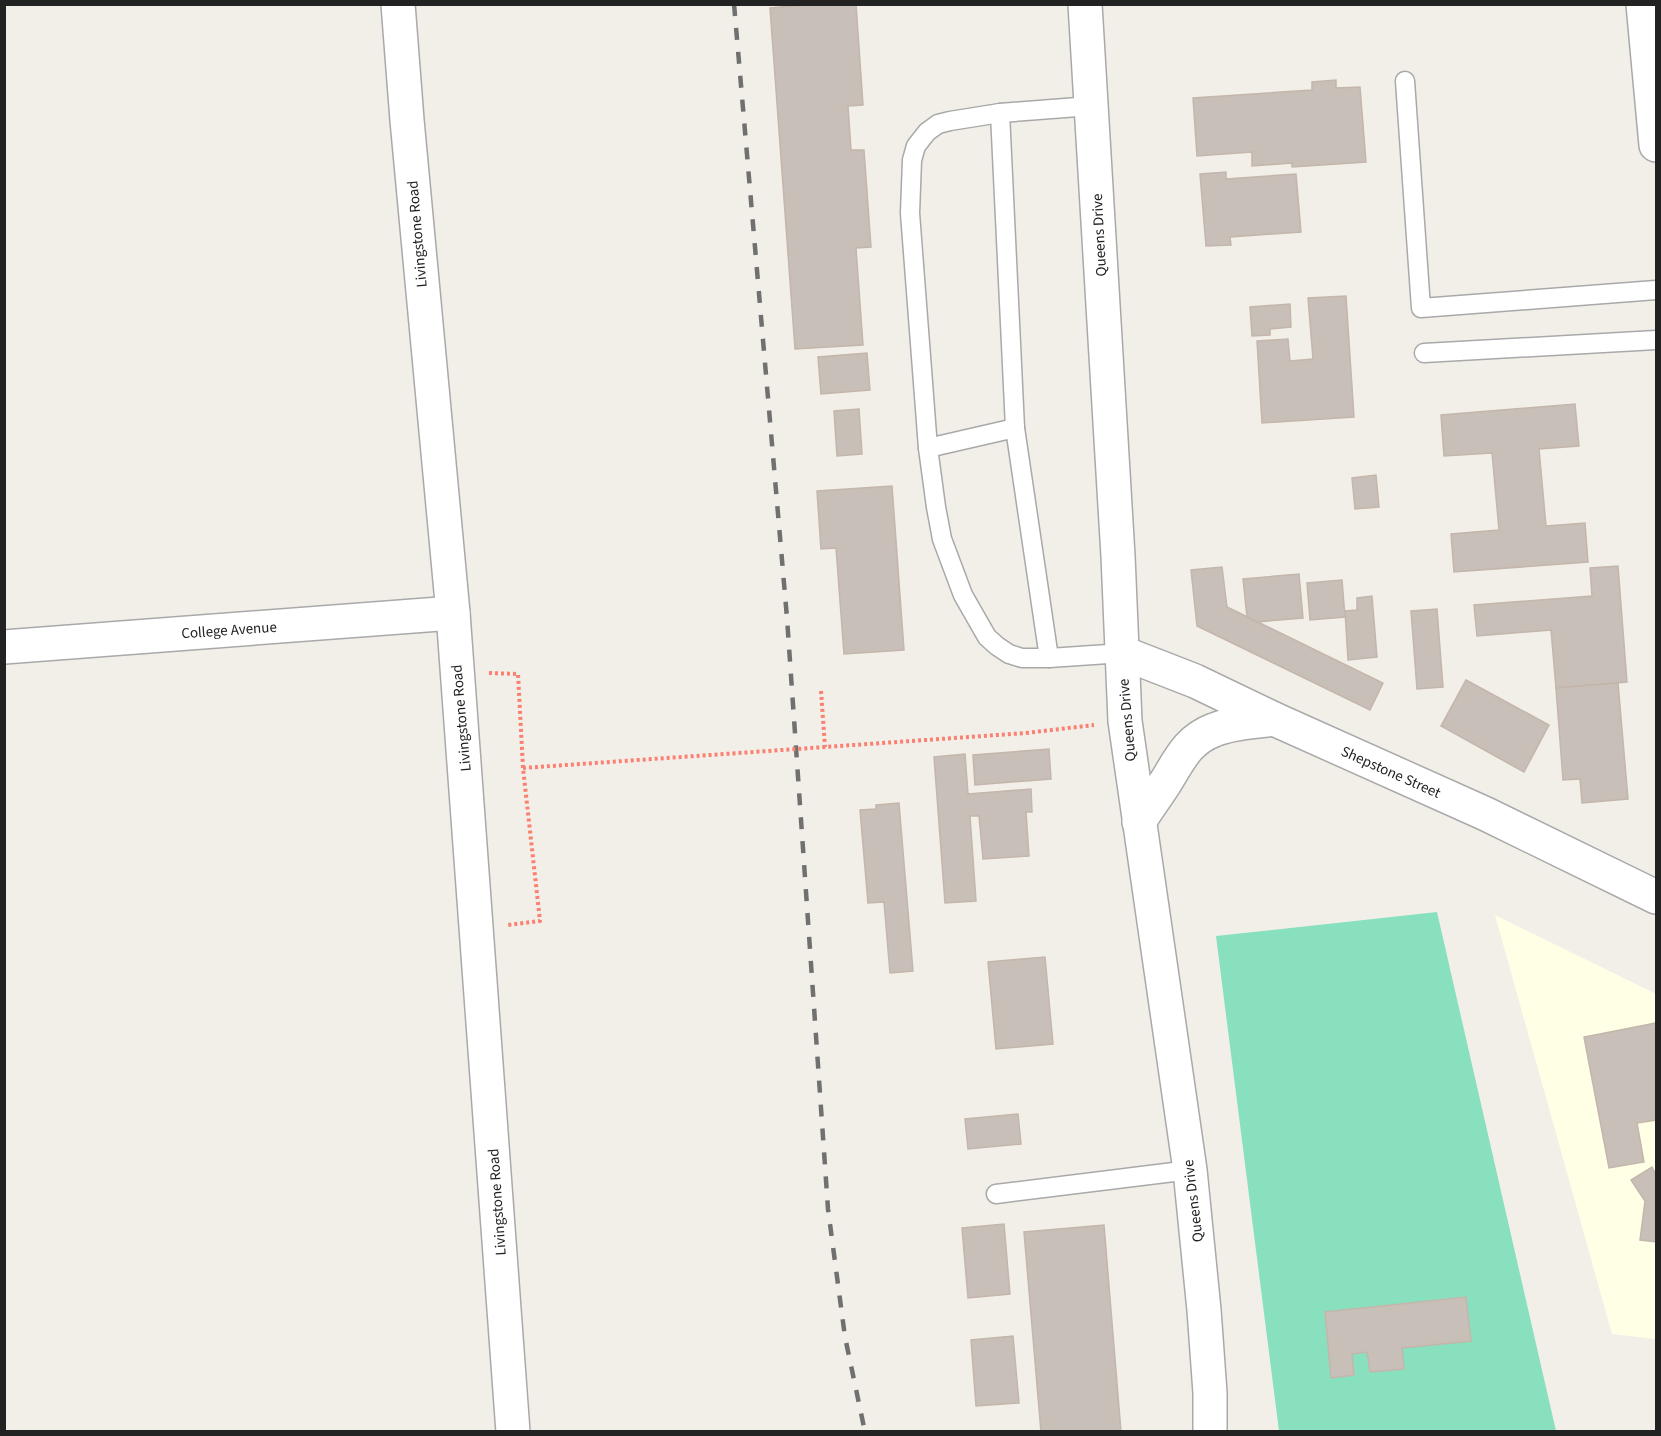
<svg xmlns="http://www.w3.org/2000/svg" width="1661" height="1436" font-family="'Source Sans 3',sans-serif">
<rect width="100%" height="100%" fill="#f2efe9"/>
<path fill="#ffffe5" d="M1495 915 1656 994V1339L1612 1334Z"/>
<path fill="#88e0be" d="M1437 912 1556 1431H1279L1216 936Z"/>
<g fill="#c7bfb8" stroke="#c4b6ab" stroke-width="1.5">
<path d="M815 4H856L863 105 848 106 851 150H864L871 247 856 248 863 345 795 349 770 8Z"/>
<path d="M1336 80V88L1360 87 1366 162 1292 167V163L1252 166V152L1197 156 1193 98 1312 90V82Z"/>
<path d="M1226 172V179L1296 174 1301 232 1230 237 1231 245 1206 246 1200 174Z"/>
<path d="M1346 296 1354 417 1262 423 1257 341 1288 339 1290 361 1313 359 1308 298Z"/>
<path d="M1290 304 1291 327 1270 329V335L1252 336 1250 307Z"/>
<path d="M867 353 870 390 821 394 818 357Z"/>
<path d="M1575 404 1579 446 1539 449 1546 526 1585 523 1588 562 1454 572 1451 534 1499 530 1492 453 1444 456 1441 415Z"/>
<path d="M859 409 862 454 837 456 834 411Z"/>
<path d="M1376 475 1379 507 1355 509 1352 478Z"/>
<path d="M892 486 904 650 844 654 836 548 821 549 817 491Z"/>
<path d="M1618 566 1627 682 1556 688 1551 630 1477 636 1474 605 1592 596 1590 568Z"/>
<path d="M1222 567 1227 607 1383 683 1370 710 1197 626 1191 570Z"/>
<path d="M1299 574 1303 618 1257 622 1247 617 1243 579Z"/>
<path d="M1342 580 1345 617 1310 620 1307 583Z"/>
<path d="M1372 596 1377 657 1348 660 1345 611 1357 610V598Z"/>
<path d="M1437 609 1443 687 1417 689 1411 611Z"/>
<path d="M1466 680 1549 725 1524 772 1441 726Z"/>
<path d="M1618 683 1628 799 1582 803 1580 779 1563 780 1556 688Z"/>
<path d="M1049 749 1051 779 975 785 973 755Z"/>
<path d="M965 754 968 794 1031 789 1032 812H1026L1029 856 983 859 979 816H970L976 901 945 903 934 757Z"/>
<path d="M899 803 913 971 890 973 884 902 868 903 860 810 876 809V805Z"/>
<path d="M1045 957 1053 1044 996 1049 988 962Z"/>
<path d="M1656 1023V1120L1637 1123 1644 1162 1609 1168 1584 1037Z"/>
<path d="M1018 1114 1021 1144 968 1149 965 1119Z"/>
<path d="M1652 1167 1656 1175V1242L1640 1240 1645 1201 1631 1180Z"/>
<path d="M1004 1224 1010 1294 968 1298 962 1228Z"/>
<path d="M1104 1225 1121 1432H1041L1024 1232Z"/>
<path d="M1466 1297 1471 1341 1402 1348 1404 1369 1370 1372 1367 1352 1352 1354 1354 1375 1331 1378 1325 1312Z"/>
<path d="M1013 1336 1019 1403 976 1406 971 1340Z"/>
</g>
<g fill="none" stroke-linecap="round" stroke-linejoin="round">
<defs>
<g id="service">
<path d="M1405 81 1421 308 1656 290"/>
<path d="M1091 106 1000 113 950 121 938 124 927 132 916 146 912 160 910 213 928 448 936 507 942 539 963 595 987 637 997 646 1009 654 1022 658H1049L1123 653"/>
<path d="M1000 113 1015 428 1049 658"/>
<path d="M1424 353 1656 340"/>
<path d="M928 448 1015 428"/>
<path d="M996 1194 1190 1170"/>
</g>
<g id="minor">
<path d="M398 4 407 120 453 613 513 1432"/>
<path d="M1085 4 1118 556 1125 721 1190 1170 1204 1310 1210 1393V1432"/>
<path d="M1643 4 1656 145"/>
<path d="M4 647 453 613"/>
<path d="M1123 653 1195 681 1274 719 1486 814 1656 897"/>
<path d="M1139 822C1147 809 1156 797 1165 783 1179 761 1187 740 1214 730 1233 722 1254 722 1274 719"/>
</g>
</defs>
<use href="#service" stroke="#a9a9a9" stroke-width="21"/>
<use href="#minor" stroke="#a9a9a9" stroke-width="36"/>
<g stroke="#fa8072" stroke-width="4" stroke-dasharray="3 3" stroke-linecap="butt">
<path d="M489 673 518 674 523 768 540 921 508 925"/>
<path d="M821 691 825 747"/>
<path d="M1026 733 1094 725"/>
</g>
<use href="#service" stroke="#fff" stroke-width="18"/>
<use href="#minor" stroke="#fff" stroke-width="33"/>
<path stroke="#707070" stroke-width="4.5" stroke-dasharray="12 12" stroke-linecap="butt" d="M734 4 787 618 828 1209 845 1337 865 1432"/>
<path stroke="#fa8072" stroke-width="4" stroke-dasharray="3 3" stroke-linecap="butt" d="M523 768 1026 733"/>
</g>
<g text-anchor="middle" stroke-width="5" stroke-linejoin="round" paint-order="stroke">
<g font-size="15" fill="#222" stroke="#fff">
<text transform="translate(417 234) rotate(-95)" y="5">Livingstone Road</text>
<text transform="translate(1099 235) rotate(-93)" y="5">Queens Drive</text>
<text transform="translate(229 630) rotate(-4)" y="5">College Avenue</text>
<text transform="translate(461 718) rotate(-95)" y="5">Livingstone Road</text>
<text transform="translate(1127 720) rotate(-95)" y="5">Queens Drive</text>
<text transform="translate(1391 772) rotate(24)" y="5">Shepstone Street</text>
<text transform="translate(1193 1201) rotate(-97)" y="5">Queens Drive</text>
<text transform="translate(497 1202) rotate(-94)" y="5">Livingstone Road</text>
</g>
</g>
<rect width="1661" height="1436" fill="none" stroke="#222222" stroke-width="12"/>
</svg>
